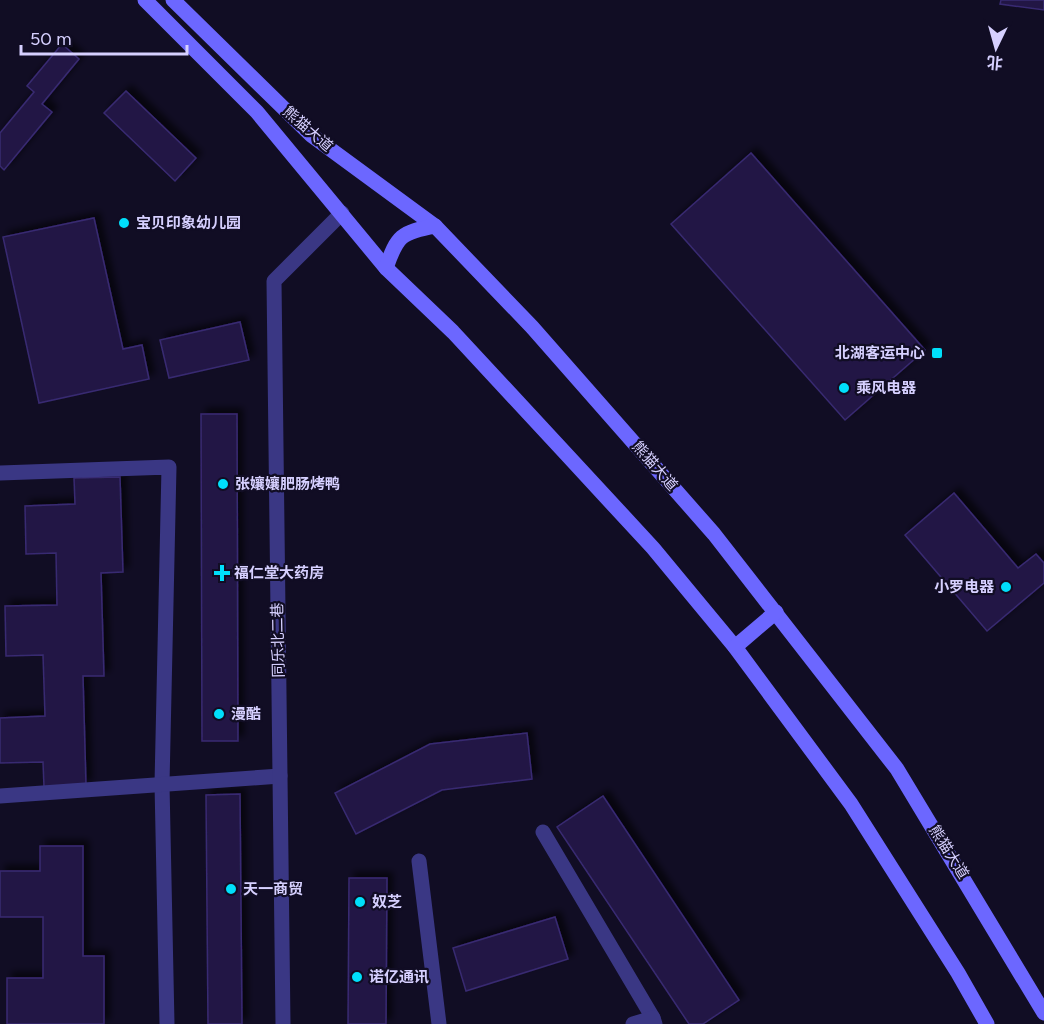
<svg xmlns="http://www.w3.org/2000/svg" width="1044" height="1024" font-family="Figtree,'Noto Sans SC',sans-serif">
<defs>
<filter id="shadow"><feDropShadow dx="5.5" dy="-5.5" stdDeviation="3" flood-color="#0009"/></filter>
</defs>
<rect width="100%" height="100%" fill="#110d24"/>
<g fill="#221945" stroke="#392a72" stroke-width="1.5" filter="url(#shadow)">
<path d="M1001 0H1044V10L1000 4Z"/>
<path d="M62 44 79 59 42 104 52 112 4 170 0 166V133L34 92 27 86Z"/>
<path d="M126 91 196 158 175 181 104 113Z"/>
<path d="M751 153 925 350 845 420 671 224Z"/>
<path d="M94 218 123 349 142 345 149 379 39 403 3 237Z"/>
<path d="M240 322 249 360 169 378 160 340Z"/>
<path d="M201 414H237L238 741H202Z"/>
<path d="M120 477 123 572 101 573 104 676H83L86 785 44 787 43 762 0 763V718L45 716 43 655 6 656 5 606 57 605 56 553 26 554 25 506 75 504 74 478Z"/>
<path d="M954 493 1018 568 1036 554 1044 563V583L987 631 905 535Z"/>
<path d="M527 733 532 779 442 790 356 834 335 793 430 744Z"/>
<path d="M240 794 242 1024H208L206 795Z"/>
<path d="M603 796 739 1000 703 1024H689L557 827Z"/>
<path d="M40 846H83V956H104V1024H7V978H43V917H0V871H40Z"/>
<path d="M349 878H387L386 1024H348Z"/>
<path d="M555 917 568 959 466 991 453 948Z"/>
</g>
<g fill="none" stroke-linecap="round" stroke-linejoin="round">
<g stroke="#3a3784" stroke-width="15">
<path d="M0 473 169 467 162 784 167 1024"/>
<path d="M0 796 280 776"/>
<path d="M543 832 653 1018"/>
<path d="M419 861 439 1024"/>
<path d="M283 1024 274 281 342 213"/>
<path d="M633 1024 653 1018 655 1024"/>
</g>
<g stroke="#6c67ff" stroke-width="15">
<path d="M145 0 257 112 386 268 453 332 568 456 653 548 735 647 851 804 958 973 987 1024"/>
<path d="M173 0 311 135 435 226 532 327 714 534 897 769 1044 1013"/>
<path d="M386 268C397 236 401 232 435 226"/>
<path d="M735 647 776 612"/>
</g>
</g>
<g fill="#00dffb" stroke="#110d24" stroke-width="2">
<circle cx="124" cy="223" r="6"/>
<rect x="931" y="347" width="12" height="12" rx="3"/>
<circle cx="844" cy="388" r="6"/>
<circle cx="223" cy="484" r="6"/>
<path d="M219 564h6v6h6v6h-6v6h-6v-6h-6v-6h6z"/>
<circle cx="1006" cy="587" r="6"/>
<circle cx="219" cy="714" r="6"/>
<circle cx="231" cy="889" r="6"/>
<circle cx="360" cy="902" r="6"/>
<circle cx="357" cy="977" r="6"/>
</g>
<g text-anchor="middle" stroke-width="4.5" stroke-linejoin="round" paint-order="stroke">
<g font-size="15" fill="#d6d0ff" stroke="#110d24">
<text transform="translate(308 129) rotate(41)" y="5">熊猫大道</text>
<text transform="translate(655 466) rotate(49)" y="5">熊猫大道</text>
<text transform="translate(278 640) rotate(-91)" y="5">同乐北二巷</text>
<text transform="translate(949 852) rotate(58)" y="5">熊猫大道</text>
</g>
<g font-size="15" font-weight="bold" fill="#d6d0ff" stroke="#110d24" text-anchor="start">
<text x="136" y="228">宝贝印象幼儿园</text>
<text x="925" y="358" text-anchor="end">北湖客运中心</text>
<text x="856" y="393">乘风电器</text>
<text x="235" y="489">张孃孃肥肠烤鸭</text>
<text x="234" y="578">福仁堂大药房</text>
<text x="994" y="592" text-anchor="end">小罗电器</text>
<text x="231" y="719">漫酷</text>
<text x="243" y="894">天一商贸</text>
<text x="372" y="907">奴芝</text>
<text x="369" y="982">诺亿通讯</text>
</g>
</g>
<g transform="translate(996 48) rotate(185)" stroke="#110d24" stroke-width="4.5" paint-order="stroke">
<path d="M0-4.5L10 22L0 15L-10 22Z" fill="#d6d0ff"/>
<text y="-9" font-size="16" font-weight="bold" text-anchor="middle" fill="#d6d0ff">北</text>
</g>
<path d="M21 45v9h166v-9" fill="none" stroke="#d6d0ff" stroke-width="3"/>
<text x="30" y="45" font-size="18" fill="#d6d0ff" stroke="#110d24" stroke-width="4.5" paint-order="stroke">50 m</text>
</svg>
